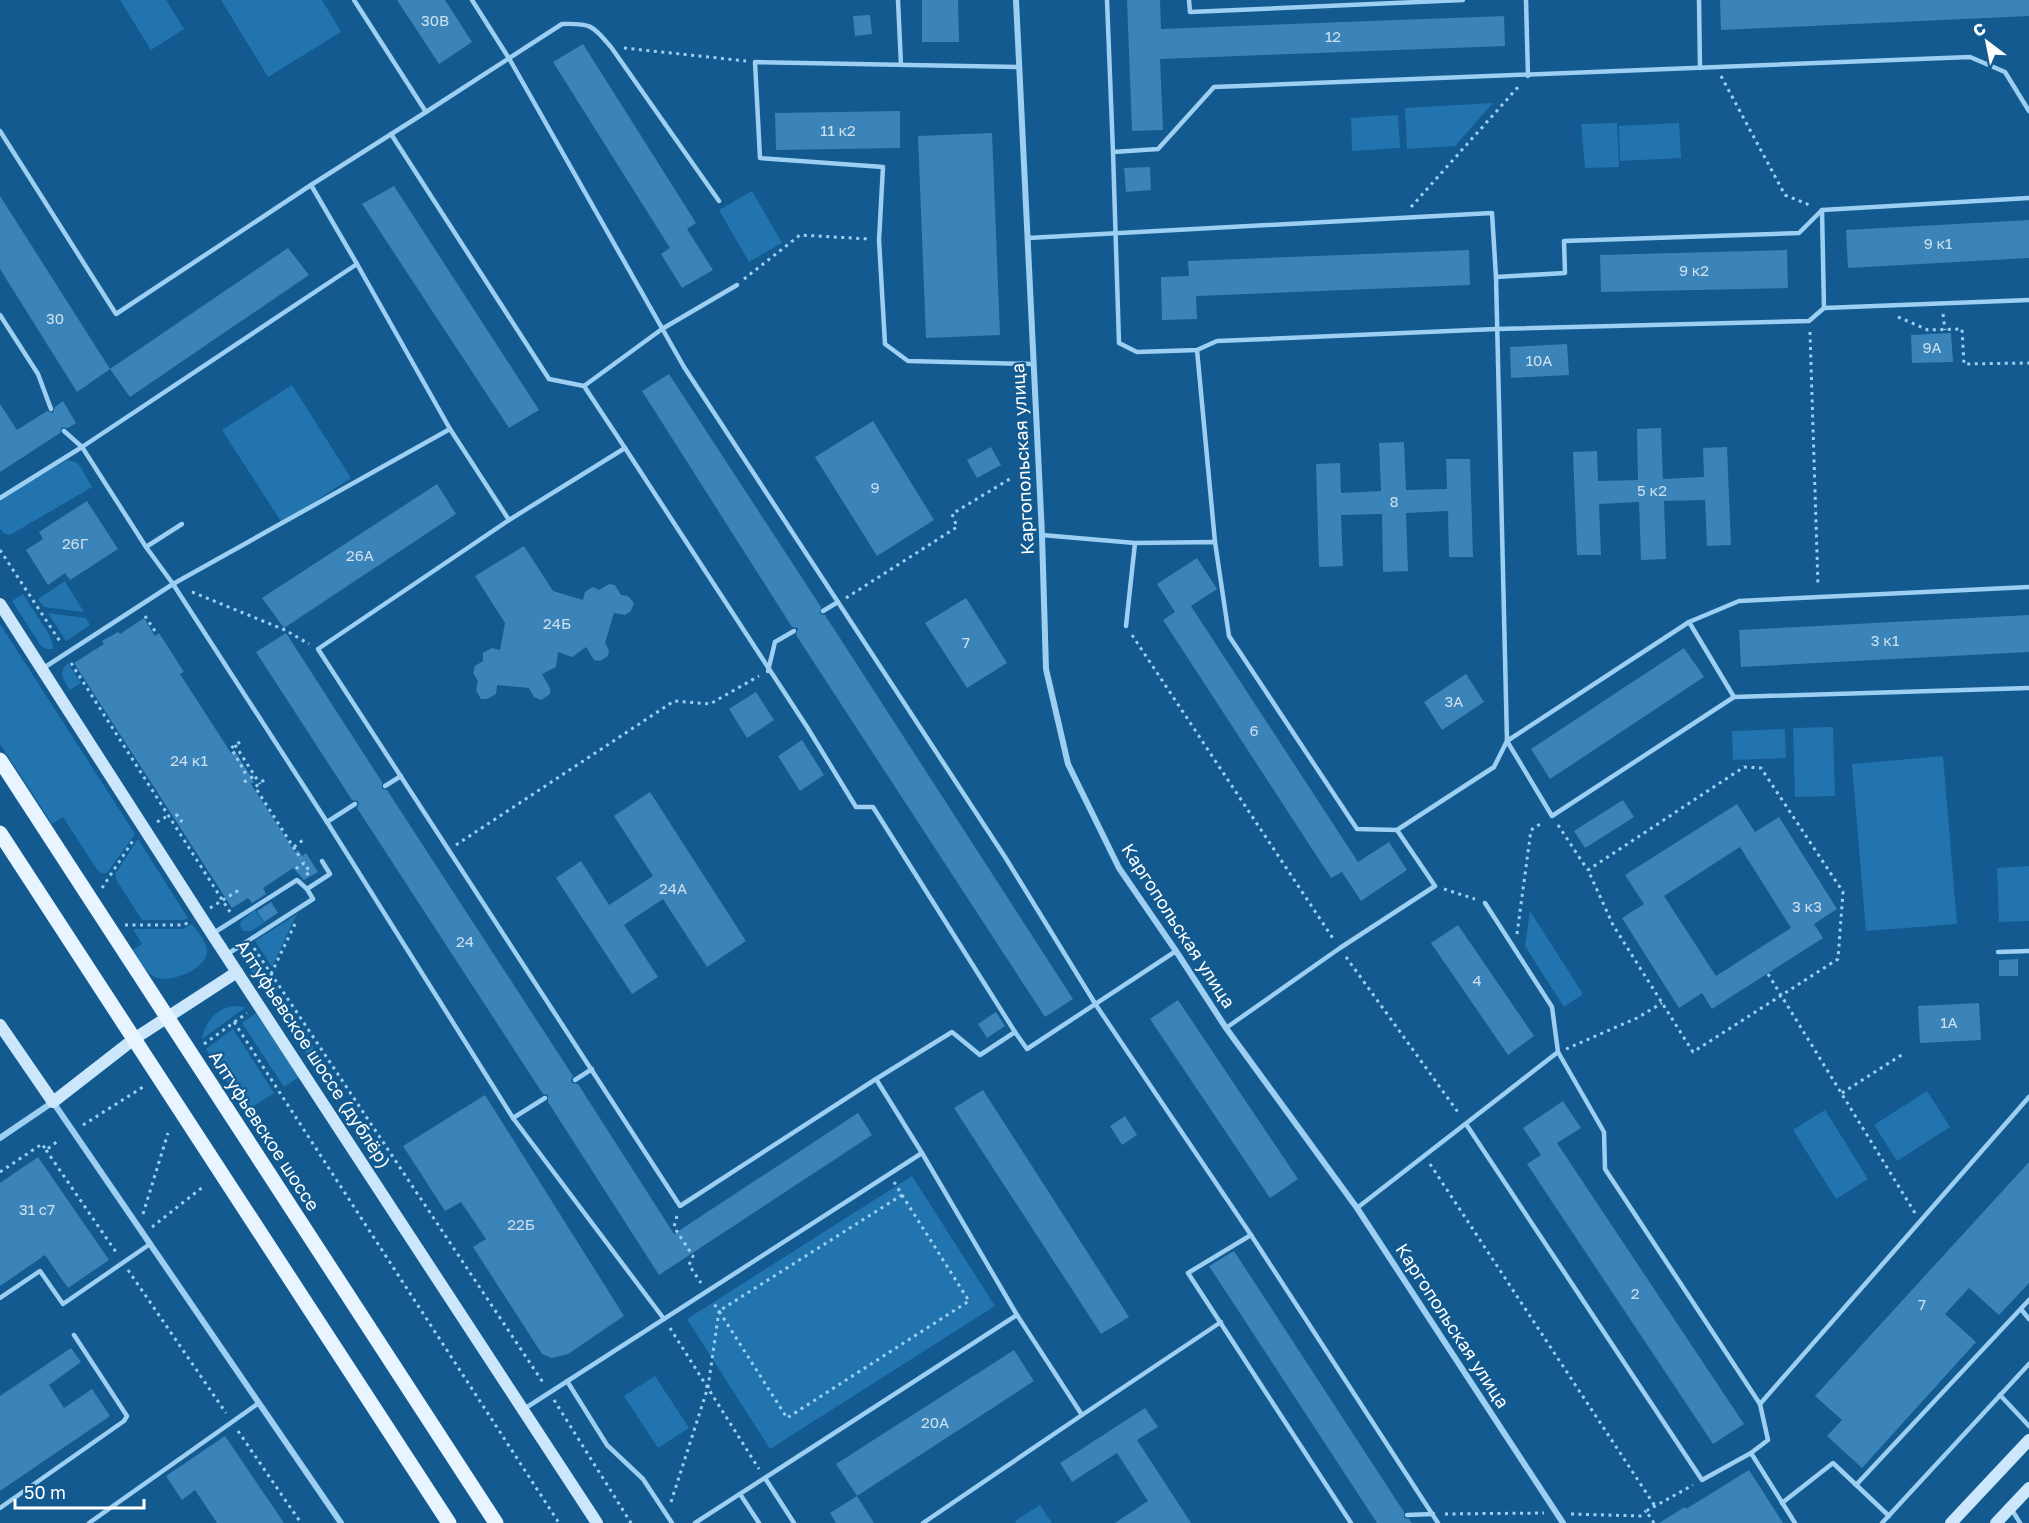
<svg xmlns="http://www.w3.org/2000/svg" width="2029" height="1523" font-family="'Golos Text',sans-serif">
<rect width="100%" height="100%" fill="#125a90"/>
<g fill="#2174ae">
<path d="M120 0H166L184 29 151 50Z"/>
<path d="M221 0H322L341 32 268 77Z"/>
<path d="M1493 103 1455 146 1407 149 1405 108Z"/>
<path d="M1398 115 1400 148 1352 151 1351 118Z"/>
<path d="M1617 123 1619 167 1585 168 1581 124Z"/>
<path d="M1679 123 1681 158 1620 161 1619 126Z"/>
<path d="M752 191 782 243 749 262 719 210Z"/>
<path d="M292 385 351 478 282 523 222 430Z"/>
<path d="M67 460 78 463 92 487 10 535 5 534 0 529V500Z"/>
<path d="M65 581 67 585 84 612 44 607 38 599Z"/>
<path d="M23 594 50 636 54 649H47L41 646 12 601Z"/>
<path d="M48 613 86 618 90 625 66 641Z"/>
<path d="M0 624 135 834 107 873H102L98 871 63 817 52 824 0 744Z"/>
<path d="M68 663 81 683 70 690C64 680 57 673 68 663Z"/>
<path d="M1833 727 1835 796 1795 797 1793 728Z"/>
<path d="M1785 729 1786 758 1733 760 1732 731Z"/>
<path d="M1943 756 1957 924 1866 931 1852 764Z"/>
<path d="M138 839 188 918 184 920H142L117 881 115 874Z"/>
<path d="M2029 866V921L1999 922 1997 868Z"/>
<path d="M255 910 264 923 251 931H243L240 926 241 921Z"/>
<path d="M1530 911 1583 994 1564 1007 1525 946Z"/>
<path d="M297 914 272 967 255 941Z"/>
<path d="M192 924C197 931 208 943 207 952 206 970 167 985 153 976 144 971 139 958 133 950L142 944 133 929H183Z"/>
<path d="M250 949 267 976V981L262 988 247 964Z"/>
<path d="M233 1006 246 1007 202 1039C205 1022 216 1009 233 1006Z"/>
<path d="M289 1009 321 1059 313 1064 280 1014Z"/>
<path d="M256 1013 299 1077 284 1087 242 1023Z"/>
<path d="M233 1029 274 1093 246 1111 206 1049Z"/>
<path d="M1927 1091 1950 1127 1897 1161 1874 1125Z"/>
<path d="M1825 1110 1868 1179 1836 1199 1793 1130Z"/>
<path d="M912 1176 995 1306 770 1449 687 1319Z"/>
<path d="M655 1376 689 1428 658 1448 624 1396Z"/>
<path d="M1040 1505 1052 1523H1016L1015 1521Z"/>
</g>
<g fill="#3b84b9" fill-rule="evenodd">
<path d="M397 0H445L472 42 439 64Z"/>
<path d="M922 0H958L959 42H922Z"/>
<path d="M1127 0H1160L1161 29 1504 16 1505 46 1160 59 1163 130 1132 131Z"/>
<path d="M1720 0H2029V16L1721 30Z"/>
<path d="M870 15 872 34 855 36 853 16Z"/>
<path d="M583 44 696 223 687 229 713 270 682 288 661 254 670 248 553 62Z"/>
<path d="M900 111V148L776 150 775 113Z"/>
<path d="M992 133 1000 335 926 338 918 136Z"/>
<path d="M1150 167 1151 190 1126 192 1124 168Z"/>
<path d="M394 186 539 410 509 428 362 204Z"/>
<path d="M0 196 110 369 77 392 0 269Z"/>
<path d="M2029 220V258L1848 268 1846 230Z"/>
<path d="M288 248 309 275 130 397 110 369Z"/>
<path d="M1469 250 1470 285 1196 296 1197 319 1162 320 1161 277 1189 276 1188 261Z"/>
<path d="M1787 250 1788 288 1601 292 1600 255Z"/>
<path d="M1951 333 1953 362 1912 363 1911 335Z"/>
<path d="M1567 344 1569 375 1511 378 1510 347Z"/>
<path d="M669 374 821 607 820 614 825 615 1073 999 1045 1017 796 635 798 628 792 627 642 391Z"/>
<path d="M63 401 76 423 68 428 62 427 60 433 0 472V404L17 430 47 411 53 413 55 407Z"/>
<path d="M873 421 934 520 877 556 815 457Z"/>
<path d="M1661 428 1663 479 1704 477 1703 448 1727 447 1731 545 1707 546 1705 500 1664 501 1666 559 1641 560 1639 502 1599 504 1601 555H1577L1573 452 1597 451 1598 481 1638 480 1637 429Z"/>
<path d="M1404 442 1406 490 1447 489 1446 459H1470L1473 557H1449L1448 511 1406 513 1408 571 1383 572 1382 514 1341 515 1343 566 1319 567 1316 464 1340 463 1341 493 1381 491 1379 443Z"/>
<path d="M991 447 1001 465 977 478 967 460Z"/>
<path d="M437 484 456 514 284 628 262 598Z"/>
<path d="M87 501 118 549 70 580 65 573 48 585 26 550 43 539 39 532Z"/>
<path d="M524 546 553 591 583 600 585 592 593 587 599 590 609 584 615 585 621 595 628 596 634 603 631 611 625 615 614 613 605 643 609 650 608 656 600 661 594 660 586 647 572 657 558 652 556 667 542 674 550 688V694L541 700 534 697 529 688 497 685 496 694 487 699H481L476 690 478 681 473 673 475 666 483 661V653L492 648 500 650 505 623 475 576Z"/>
<path d="M1197 558 1217 589 1191 606 1358 862 1389 842 1407 870 1361 901 1342 872 1331 878 1163 620 1175 612 1157 584Z"/>
<path d="M966 598 1007 663 967 688 925 623Z"/>
<path d="M2029 615V652L1741 667 1739 630Z"/>
<path d="M144 618 155 636 159 633 184 672 180 674 231 753 234 750 248 772 254 782 251 784 295 852 298 850 302 856 306 853 318 872 304 880 293 868 263 888 266 894 252 903 248 898 232 908 74 663 104 644 102 641 118 632 120 634Z"/>
<path d="M286 633 382 782V789L387 790 573 1076 571 1080 572 1083 578 1084 674 1234 858 1113 872 1135 659 1275 548 1102V1095L543 1094 357 808 359 804 358 801 352 800 256 652Z"/>
<path d="M1684 648 1704 677 1550 779 1531 749Z"/>
<path d="M1466 674 1484 702 1442 730 1424 702Z"/>
<path d="M756 692 774 720 747 738 729 709Z"/>
<path d="M802 740 824 775 800 791 778 756Z"/>
<path d="M650 792 746 941 707 967 663 899 624 925 658 977 632 994 556 878 581 861 609 905 653 876 614 816Z"/>
<path d="M1623 800 1634 817 1585 848 1574 831Z"/>
<path d="M1737 804 1755 832 1779 817 1837 909 1814 924 1823 938 1712 1009 1702 993 1679 1008 1622 918 1644 904 1625 875ZM1740 847 1791 928 1716 976 1664 896Z"/>
<path d="M271 902 278 913 264 922 257 911Z"/>
<path d="M1458 925 1534 1036 1508 1055 1431 943Z"/>
<path d="M2018 959V976H1999V960Z"/>
<path d="M1178 1000 1298 1179 1270 1198 1150 1019Z"/>
<path d="M1979 1003 1981 1040 1920 1043 1918 1006Z"/>
<path d="M996 1012 1005 1026 987 1038 978 1024Z"/>
<path d="M983 1090 1129 1317 1101 1334 954 1108Z"/>
<path d="M485 1095 624 1316 568 1354 552 1358 542 1354 473 1247 486 1239 461 1202 445 1211 403 1146Z"/>
<path d="M1563 1101 1581 1128 1557 1143 1744 1424 1713 1444 1527 1164 1541 1155 1523 1128Z"/>
<path d="M1125 1116 1137 1135 1122 1145 1110 1126Z"/>
<path d="M38 1157 109 1260 68 1288 45 1255 0 1286V1183Z"/>
<path d="M2029 1162V1283L1999 1315 1969 1288 1945 1314 1976 1342 1862 1468 1827 1436 1842 1420 1815 1396Z"/>
<path d="M1234 1251 1404 1512V1518L1409 1519 1412 1523H1377L1209 1266Z"/>
<path d="M71 1348 81 1362 49 1385 64 1408 92 1389 110 1416 0 1491V1396Z"/>
<path d="M1014 1350 1034 1381 857 1496 836 1464Z"/>
<path d="M1145 1408 1158 1427 1137 1440 1191 1523H1115L1148 1501 1117 1453 1072 1482 1060 1463Z"/>
<path d="M225 1436 284 1523H217L195 1490 182 1500 166 1476Z"/>
<path d="M1749 1470 1783 1523H1659L1685 1507 1686 1509Z"/>
<path d="M857 1496 874 1523H836L830 1513Z"/>
</g>
<g fill="none" stroke-linecap="round" stroke-linejoin="round">
<g stroke="#9dcff2" stroke-width="3" stroke-dasharray="3 4.5" stroke-linecap="butt">
<path d="M624 48 746 61"/>
<path d="M1721 76 1785 195 1812 206"/>
<path d="M1411 207 1519 86"/>
<path d="M744 279 800 235 869 239"/>
<path d="M1943 314 1945 330"/>
<path d="M1898 317 1928 330 1962 329 1964 364 2029 363"/>
<path d="M1810 332 1818 586"/>
<path d="M0 550 61 643"/>
<path d="M192 592 285 630 309 644"/>
<path d="M846 598 957 527 952 514 1013 477"/>
<path d="M145 616 157 634"/>
<path d="M1132 635 1334 940"/>
<path d="M71 663 230 912"/>
<path d="M240 742 231 748 245 772 241 775"/>
<path d="M235 745 260 784"/>
<path d="M1744 767 1761 768 1843 892 1838 959 1693 1052 1613 925 1588 870Z"/>
<path d="M264 780 255 787 301 859H300"/>
<path d="M244 782 254 776"/>
<path d="M176 814 182 822"/>
<path d="M157 822 169 815"/>
<path d="M1558 825 1587 869"/>
<path d="M456 845 674 701 710 704 759 676"/>
<path d="M294 847 303 840"/>
<path d="M296 867 297 868 304 863 310 872 306 875"/>
<path d="M102 888 134 839"/>
<path d="M1444 889 1475 899"/>
<path d="M210 908 239 890"/>
<path d="M125 925H184L190 921"/>
<path d="M1517 934 1531 830 1543 822"/>
<path d="M254 948 544 1384"/>
<path d="M1346 957 1460 1115"/>
<path d="M271 974 295 924"/>
<path d="M1768 974 1915 1213"/>
<path d="M269 995 278 986"/>
<path d="M234 1022 559 1523"/>
<path d="M204 1044 247 1013"/>
<path d="M1566 1049 1637 1018 1662 1003"/>
<path d="M1842 1093 1903 1054"/>
<path d="M83 1125 143 1087"/>
<path d="M46 1150 118 1255"/>
<path d="M1430 1164 1655 1506"/>
<path d="M0 1172 42 1144 46 1150 58 1141"/>
<path d="M894 1182 902 1195 719 1311 787 1418 969 1301 902 1195"/>
<path d="M143 1214 168 1133"/>
<path d="M677 1216 674 1227 693 1256 689 1265 701 1283"/>
<path d="M152 1227 204 1186"/>
<path d="M128 1270 226 1413"/>
<path d="M670 1328 759 1469"/>
<path d="M554 1400 631 1523"/>
<path d="M238 1431 301 1523"/>
<path d="M671 1502 708 1387 719 1311 712 1301"/>
<path d="M1445 1514 1544 1513"/>
<path d="M1571 1514 1640 1516 1646 1511"/>
<path d="M1654 1523 1646 1511 1693 1485"/>
</g>
<g stroke="#9dcff2" stroke-width="4.5">
<path d="M354 0 426 112 562 24C591 23 592 25 611 47L719 201"/>
<path d="M472 0 510 60 684 367 1005 857 1096 1005 1251 1235 1188 1273 1351 1523"/>
<path d="M898 0 901 65"/>
<path d="M1107 0 1113 152"/>
<path d="M1189 0 1190 12 1463 0"/>
<path d="M1526 0 1528 76"/>
<path d="M1699 0 1700 68"/>
<path d="M1019 67 755 62 760 158 883 167 879 240 885 344 908 361 1033 364"/>
<path d="M2029 111 2005 72 1970 57 1214 87 1158 149 1113 152 1119 343 1137 352 1197 350 1217 341 1496 329 1809 321 1824 308 2029 300"/>
<path d="M0 131 116 314 311 185 357 264 82 447 0 498"/>
<path d="M391 134 549 379 584 386 625 448 509 520"/>
<path d="M311 185 426 112"/>
<path d="M1822 210 1824 308"/>
<path d="M1028 238 1492 213 1496 277 1565 273 1564 241 1799 233 1822 210 2029 198"/>
<path d="M1496 277 1507 741 1552 816 1734 697 2029 688"/>
<path d="M0 315 38 374 51 409"/>
<path d="M1197 350 1215 542"/>
<path d="M584 386 662 329 737 285"/>
<path d="M450 429 509 520 318 649 680 1206 876 1079"/>
<path d="M64 431 82 447 146 547 173 584 327 822 513 1118 664 1319"/>
<path d="M625 448 807 727 856 807H873L1015 1032"/>
<path d="M1042 535 1135 543 1126 626"/>
<path d="M1135 543 1215 542 1229 636 1357 829 1397 830"/>
<path d="M146 547 182 524"/>
<path d="M823 611 838 602"/>
<path d="M1689 622 1734 697"/>
<path d="M42 669 173 584 450 429 357 264"/>
<path d="M768 671 775 642 794 631"/>
<path d="M385 786 401 776"/>
<path d="M327 822 355 804"/>
<path d="M307 889 330 874 322 861"/>
<path d="M212 934 297 880 307 889 313 899 226 955"/>
<path d="M1998 952 2029 951"/>
<path d="M1226 1028 1340 948 1435 886 1397 830 1494 767 1507 741 1689 622 1739 601 2029 587"/>
<path d="M1558 1052 1604 1132 1605 1169 1760 1404"/>
<path d="M575 1080 592 1069"/>
<path d="M513 1118 545 1098"/>
<path d="M1466 1124 1702 1480 1751 1453 1795 1523"/>
<path d="M922 1153 876 1079 952 1032 980 1055 1015 1032 1027 1049 1176 951"/>
<path d="M1357 1208 1558 1052 1552 1007 1485 903"/>
<path d="M1251 1235 1438 1523"/>
<path d="M0 1298 40 1271 63 1304 150 1244"/>
<path d="M2021 1309 2029 1319"/>
<path d="M567 1381 607 1445 643 1479 672 1523"/>
<path d="M2000 1395 2029 1426"/>
<path d="M524 1409 922 1153 1017 1315"/>
<path d="M1082 1415 1221 1322"/>
<path d="M1751 1453 1768 1440 1760 1404 2029 1097"/>
<path d="M765 1478 794 1523"/>
<path d="M1856 1485 2029 1300"/>
<path d="M740 1494 759 1523"/>
<path d="M1782 1503 1833 1463 1889 1516"/>
<path d="M0 1508 124 1421 127 1416 74 1335"/>
<path d="M2012 1510 2020 1523"/>
<path d="M1407 1515 1433 1514"/>
<path d="M89 1523 259 1403"/>
<path d="M695 1523 1017 1315 1082 1415 923 1523"/>
<path d="M1882 1523 2029 1364"/>
</g>
<g stroke="#9dcff2" stroke-width="6">
<path d="M1016 0 1042 535 1046 669 1068 764 1119 868 1176 951 1226 1028 1357 1208 1563 1523"/>
<path d="M0 1138 53 1102 341 1523"/>
</g>
<g stroke="#cce7fc" stroke-width="12">
<path d="M0 604 212 934 597 1523"/>
<path d="M0 1025 53 1102 134 1039 237 972"/>
<path d="M1951 1523 2029 1440"/>
<path d="M1996 1523 2029 1488"/>
</g>
<g stroke="#e8f4ff" stroke-width="15">
<path d="M0 760 496 1523"/>
<path d="M0 833 449 1523"/>
</g>
</g>
<g text-anchor="middle" stroke-width="4.5" stroke-linejoin="round" paint-order="stroke">
<g font-size="15" fill="#cee0ee">
<text x="435" y="26">30В</text>
<text x="1333" y="42">12</text>
<text x="838" y="136">11 к2</text>
<text x="1938" y="249">9 к1</text>
<text x="1694" y="276">9 к2</text>
<text x="55" y="324">30</text>
<text x="1932" y="353">9А</text>
<text x="1539" y="366">10А</text>
<text x="875" y="493">9</text>
<text x="1652" y="496">5 к2</text>
<text x="1394" y="507">8</text>
<text x="75" y="549">26Г</text>
<text x="360" y="561">26А</text>
<text x="557" y="629">24Б</text>
<text x="1885" y="646">3 к1</text>
<text x="966" y="648">7</text>
<text x="1454" y="707">3А</text>
<text x="1254" y="736">6</text>
<text x="189" y="766">24 к1</text>
<text x="673" y="894">24А</text>
<text x="1807" y="912">3 к3</text>
<text x="465" y="947">24</text>
<text x="1477" y="986">4</text>
<text x="1949" y="1028">1А</text>
<text x="37" y="1215">31 с7</text>
<text x="521" y="1230">22Б</text>
<text x="1635" y="1299">2</text>
<text x="1922" y="1310">7</text>
<text x="935" y="1428">20А</text>
</g>
<g font-size="18" fill="#fff" stroke="#125a90">
<text transform="translate(1023 459) rotate(-93)" y="6">Каргопольская улица</text>
<text transform="translate(1178 926) rotate(57)" y="6">Каргопольская улица</text>
<text transform="translate(313 1054) rotate(57)" y="6">Алтуфьевское шоссе (дублёр)</text>
<text transform="translate(264 1131) rotate(57)" y="6">Алтуфьевское шоссе</text>
<text transform="translate(1452 1326) rotate(57)" y="6">Каргопольская улица</text>
</g>
</g>
<g transform="translate(1987 42) rotate(328)" stroke="#125a90" stroke-width="4.5" paint-order="stroke">
<path d="M0-4.5L10 22L0 15L-10 22Z" fill="#ffffff"/>
<text y="-9" font-size="16" font-weight="bold" text-anchor="middle" fill="#ffffff">С</text>
</g>
<path d="M15 1499v9h129v-9" fill="none" stroke="#ffffff" stroke-width="3"/>
<text x="24" y="1499" font-size="18" fill="#ffffff" stroke="#125a90" stroke-width="4.5" paint-order="stroke">50 m</text>
</svg>
